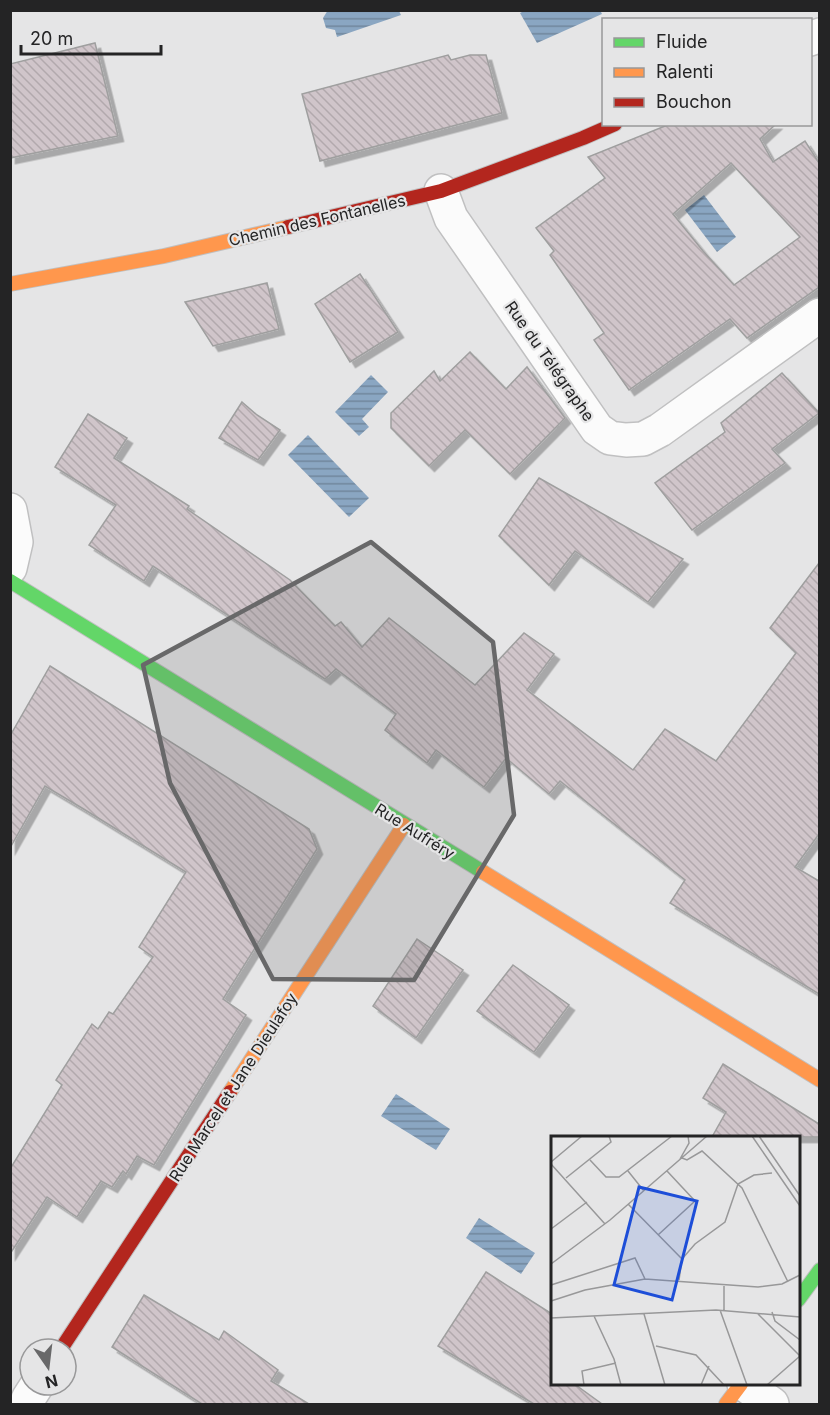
<svg xmlns="http://www.w3.org/2000/svg" width="830" height="1415" font-family="Inter,sans-serif">
<defs>
<pattern id="water-rules" width="6" height="5" patternUnits="userSpaceOnUse" patternTransform="scale(1.5)"><rect width="6" height="5" fill="#8aa6c2"/><path d="M0 2.5h6" fill="none" stroke="#71879d"/></pattern>
<pattern id="building-back-hatch" width="6" height="6" patternUnits="userSpaceOnUse" patternTransform="scale(1.5)"><rect width="6" height="6" fill="#d0c5ca"/><path d="M-1 5l2 2M0 0l6 6M5-1l2 2" fill="none" stroke="#b2a9ad"/></pattern>
<filter id="shadow"><feDropShadow dx="5.5" dy="5.5" stdDeviation="0" flood-color="#0004"/></filter>
</defs>
<rect width="100%" height="100%" fill="#e5e5e6"/>
<g fill="url(#water-rules)">
<path d="M328 10 399 11 401 15 337 37 335 30 326 28 323 18Z"/>
<path d="M526 10H600L602 14 537 43 520 13Z"/>
<path d="M704 195 736 237 717 252 685 210Z"/>
<path d="M371 375 388 392 362 419 369 427 359 436 335 412Z"/>
<path d="M308 435 369 498 349 517 288 455Z"/>
<path d="M396 1094 450 1129 436 1150 381 1116Z"/>
<path d="M479 1218 535 1253 521 1274 466 1238Z"/>
</g>
<g fill="url(#building-back-hatch)" stroke="#9f9f9f" stroke-width="1.5" fill-rule="evenodd" filter="url(#shadow)">
<path d="M95 43 118 136 10 158V64Z"/>
<path d="M448 55 451 60 470 55H486L502 113 320 161 302 94Z"/>
<path d="M670 124H776L760 139 773 162 805 141 819 163V287L747 338 730 319 629 390 594 340 604 333 550 255 554 251 536 228 605 178 588 157ZM731 163 800 237 734 285 703 251 673 214Z"/>
<path d="M360 274 398 332 350 362 315 304Z"/>
<path d="M267 283 279 329 213 346 185 302Z"/>
<path d="M470 352 506 389 527 367 565 418 510 474 465 430 429 466 391 428V413L434 371 440 381Z"/>
<path d="M782 373 819 413 772 449 785 463 692 530 655 483 725 432 721 423Z"/>
<path d="M242 402 257 415 280 430 258 460 219 438Z"/>
<path d="M88 414 127 438 114 458 189 506 187 509 290 580 335 626 341 622 362 647 389 618 475 685 524 633 554 654 527 690 633 770 665 729 716 761 796 653 770 628 819 563V834L795 867 819 881V994L670 903 685 880 560 781 549 794 506 758 484 787 436 750 427 763 385 730 396 714 336 669 325 679 153 566 144 581 89 545 116 505 55 467Z"/>
<path d="M539 478 683 559 648 602 575 551 549 585 499 536Z"/>
<path d="M50 666 309 829 317 849 223 999 246 1015 154 1165 137 1156 126 1174 123 1171 112 1187 101 1181 77 1217 47 1197 10 1254V1169L62 1085 56 1080 92 1024 98 1029 109 1012 113 1014 153 957 139 947 186 872 82 808 45 786 10 848V736Z"/>
<path d="M417 939 463 970 416 1038 373 1006Z"/>
<path d="M513 965 569 1005 534 1052 477 1011Z"/>
<path d="M723 1064 819 1124V1137H712L726 1112 703 1098Z"/>
<path d="M486 1272 552 1314V1383H573L602 1404H534L438 1346Z"/>
<path d="M144 1295 219 1340 224 1331 278 1370 271 1381 309 1404H202L112 1347Z"/>
</g>
<g fill="none" stroke-linecap="round" stroke-linejoin="round">
<defs>
<g id="street">
<path d="M810 39 820 35"/>
<path d="M441 191 451 218 597 429 610 438 626 440 643 439 660 430 820 315"/>
<path d="M10 510 16 542 10 568"/>
<path d="M744 1384 772 1404"/>
<path d="M28 1404V1399L37 1385"/>
</g>
<g id="fast">
<path d="M10 581 483 872"/>
<path d="M798 1300 820 1270"/>
</g>
<g id="slow">
<path d="M10 284 164 256 288 227"/>
<path d="M483 872 820 1080"/>
<path d="M230 1092 404 825"/>
<path d="M726 1404 741 1384"/>
</g>
<g id="jam">
<path d="M288 227 441 191 583 138 615 124"/>
<path d="M61 1349 230 1092"/>
</g>
</defs>
<use href="#street" stroke="#c0c0c1" stroke-width="36"/>
<use href="#fast" stroke="#c0c0c1" stroke-width="16"/>
<use href="#slow" stroke="#c0c0c1" stroke-width="16"/>
<use href="#jam" stroke="#c0c0c1" stroke-width="16"/>
<use href="#street" stroke="#fbfbfb" stroke-width="33"/>
<use href="#fast" stroke="#63d668" stroke-width="14"/>
<use href="#slow" stroke="#ff974d" stroke-width="14"/>
<use href="#jam" stroke="#b3261e" stroke-width="14"/>
</g>
<path fill="#686869" fill-opacity="0.2" stroke="#686869" stroke-width="4.5" stroke-linejoin="round" d="M371 542 493 642 514 815 414 980 273 979 170 783 143 665Z"/>
<g text-anchor="middle" stroke-width="4.5" stroke-linejoin="round" paint-order="stroke">
<g font-size="16" fill="#242425" stroke="#e5e5e6">
<text transform="translate(317 220) rotate(-13)" y="6">Chemin des Fontanelles</text>
<text transform="translate(550 361) rotate(55)" y="6">Rue du Télégraphe</text>
<text transform="translate(415 831) rotate(32)" y="6">Rue Aufréry</text>
<text transform="translate(233 1087) rotate(-57)" y="6">Rue Marcel et Jane Dieulafoy</text>
</g>
</g>
<g transform="translate(551 1136)">
<rect width="249" height="249" fill="#e5e5e6"/>
<path fill="none" stroke="#989899" stroke-width="1.5" d="M201 0 249 70M208 0 249 60M131 22 136 24 151 15 191 52 237 146M129 23 138 7 137 0M39 24 55 41H68L121 0M0 26 31 0M0 28 54 88M77 35 93 55M15 42 60 6 58 0M77 68 131 123M0 93 36 66M107 99 144 65 116 35M0 128 59 84 156 0M128 144 131 123 144 108 174 86 187 48 203 39 221 37M0 149 84 122 94 143M0 165 34 154 94 143 207 151 231 148 249 139M169 174 196 249M173 174V150M221 176 224 185 249 204M93 178 114 249M207 178 249 220M43 180 63 223 70 249M0 182 165 174 249 181M105 210 145 219 173 249M33 249 31 235 65 227M150 249 158 230M216 249 249 220"/>
<path fill="#1d4ed8" fill-opacity="0.15" stroke="#1d4ed8" stroke-width="3" d="M88 51 146 65 121 164 63 149Z"/>
<rect width="249" height="249" fill="none" stroke="#242425" stroke-width="3"/>
</g>
<rect width="830" height="1415" fill="none" stroke="#242425" stroke-width="24"/>
<rect x="602" y="18" width="210" height="108" fill="#e5e5e6" stroke="#989899" stroke-width="1.5"/>
<rect x="614" y="38" width="30" height="9" fill="#63d668" stroke="#989899" stroke-width="1.5"/>
<text x="656" y="48" font-size="18" fill="#242425">Fluide</text>
<rect x="614" y="68" width="30" height="9" fill="#ff974d" stroke="#989899" stroke-width="1.5"/>
<text x="656" y="78" font-size="18" fill="#242425">Ralenti</text>
<rect x="614" y="98" width="30" height="9" fill="#b3261e" stroke="#989899" stroke-width="1.5"/>
<text x="656" y="108" font-size="18" fill="#242425">Bouchon</text>
<g transform="translate(48 1367) rotate(166)"><circle r="28" fill="#e5e5e6" stroke="#989899" stroke-width="1.5"/>
<path d="M0-4.5L10 22L0 15L-10 22Z" fill="#686869"/>
<text y="-9" font-size="16" font-weight="bold" text-anchor="middle" fill="#242425">N</text>
</g>
<path d="M21 45v9h140v-9" fill="none" stroke="#242425" stroke-width="3"/>
<text x="30" y="45" font-size="18" fill="#242425" stroke="#e5e5e6" stroke-width="4.5" paint-order="stroke">20 m</text>
</svg>
